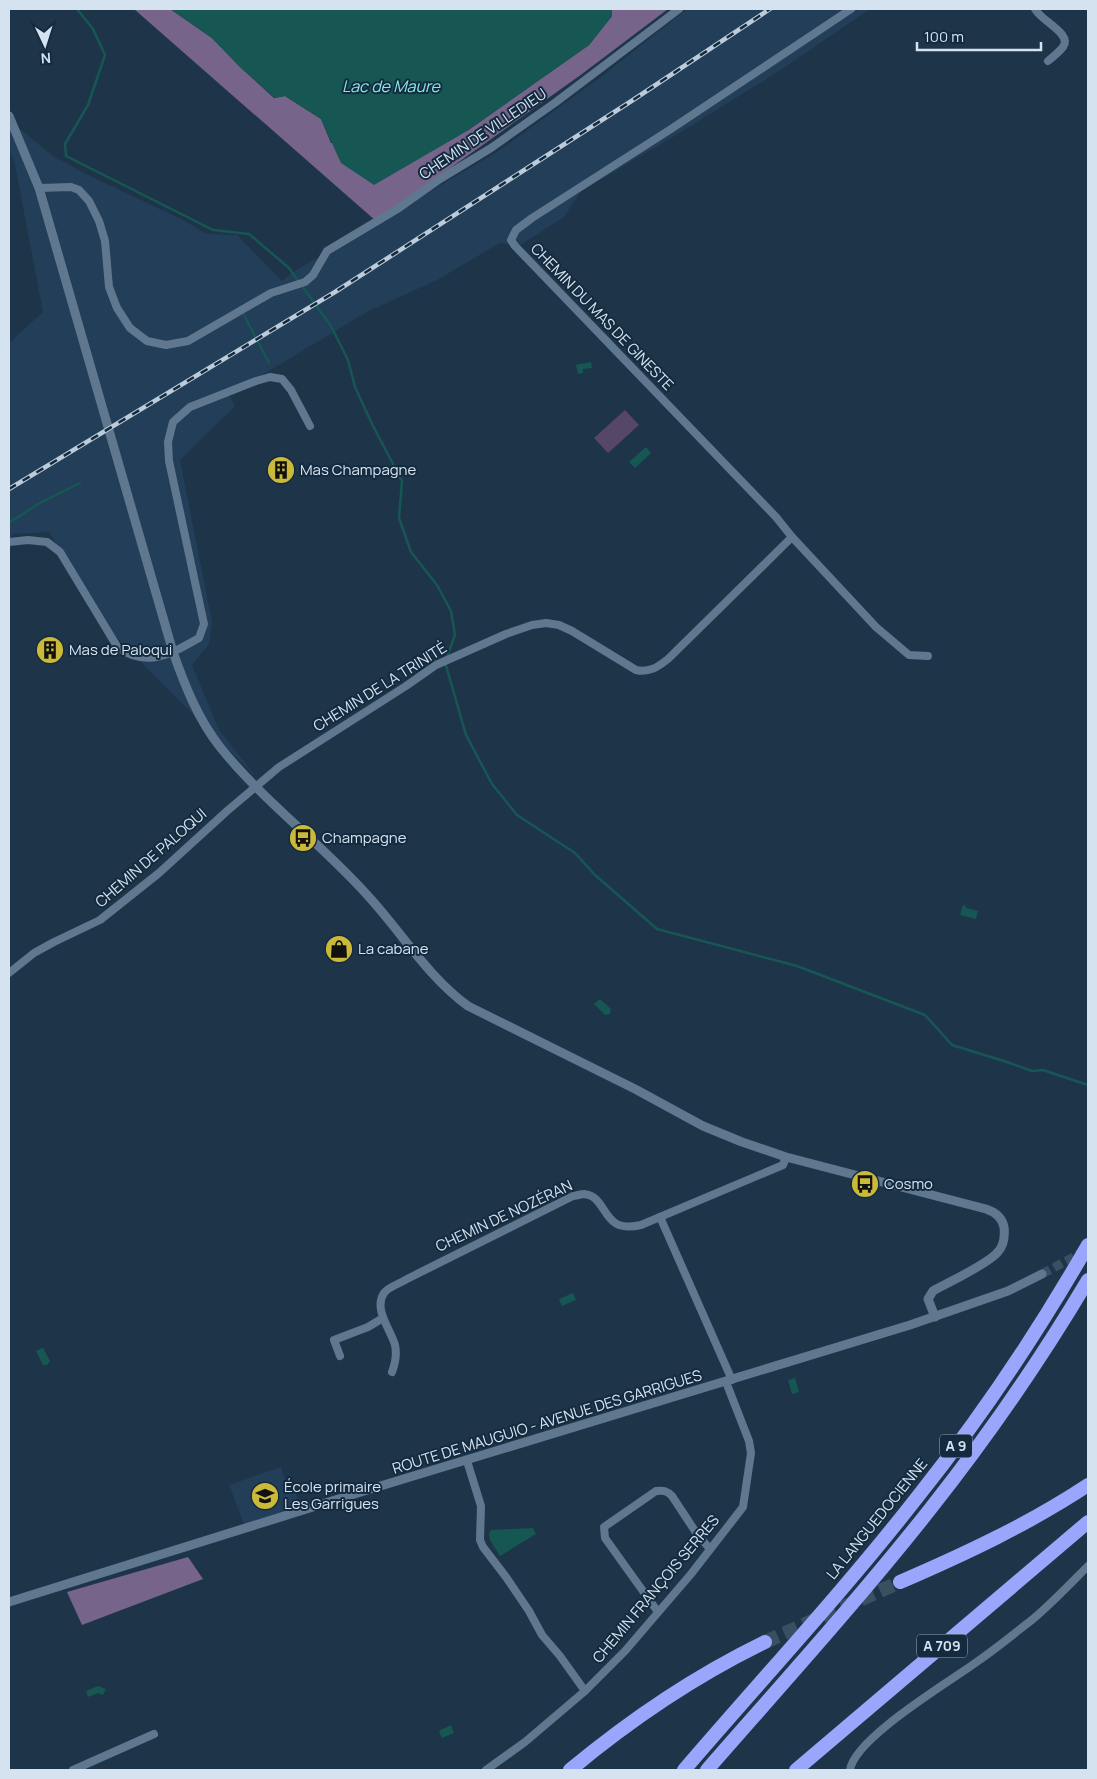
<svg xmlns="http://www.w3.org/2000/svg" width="1097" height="1779" font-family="Manrope,sans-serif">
<rect width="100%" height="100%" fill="#1e3549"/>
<g fill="#223e58">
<path d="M687 9H870L776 73 678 134 581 191 564 217 519 246 500 243 437 280 367 312 229 395 235 406 180 460 212 622 209 644 192 665 219 730 257 778 115 636 49 532 14 534 9 539V343L43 312 14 160 9 150V120L53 156 86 174 183 220 207 234 237 235 282 281 293 272 497 152 601 77Z"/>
<path d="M281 1467 286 1483 291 1482 301 1507 245 1526 229 1485Z"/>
</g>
<path fill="#564668" d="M625 410 639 425 608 453 594 438Z"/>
<g fill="#76648b">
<path d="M134 9H171L173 11 212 38 240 67 274 98 285 96 321 119 331 143 467 131 589 45 612 16V9H668L582 74 376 221Z"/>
<path d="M188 1557 203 1579 82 1625 67 1592Z"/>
</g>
<g fill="#165753">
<path d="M171 9H612V16L589 45 467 131 374 185 341 163 321 119 285 96 275 98 240 67 212 38 173 11Z"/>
<path d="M591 362 592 368 583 369V373L578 374 576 365Z"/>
<path d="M646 447 651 453 635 468 629 462Z"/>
<path d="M963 905 966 906V908L978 911 976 919 960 915Z"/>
<path d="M600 999 611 1009 610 1014 605 1015 594 1004Z"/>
<path d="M573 1293 576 1300 562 1306 559 1299Z"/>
<path d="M43 1348 50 1361 47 1365H43L36 1351Z"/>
<path d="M795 1378 799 1392 792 1394 788 1380Z"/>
<path d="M533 1528 536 1534 500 1556 490 1540 489 1533 491 1530Z"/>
<path d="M98 1686 106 1689 103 1695 98 1693 88 1697 86 1691Z"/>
<path d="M451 1725 454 1733 442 1738 439 1731Z"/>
</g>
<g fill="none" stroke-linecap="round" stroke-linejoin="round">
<g stroke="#165753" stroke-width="2.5">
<path d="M77 9 93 29 105 55 88 105 65 144 66 156 213 230 249 234 289 268 298 281"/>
<path d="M302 286 331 326 348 360 355 387 372 424 402 481 399 518 411 552 437 585 451 611 455 635 445 662 466 735 492 784 517 815 575 853 595 875 657 929 797 966 925 1015 952 1045 1007 1062 1032 1071 1043 1070 1088 1085"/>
<path d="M244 315 269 363"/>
<path d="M9 523 38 504 80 483"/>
</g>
<path stroke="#394f62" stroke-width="9" stroke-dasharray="9 4.5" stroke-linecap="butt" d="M1042 1274 1081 1253"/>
<path stroke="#394f62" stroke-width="14" stroke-dasharray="14 7" stroke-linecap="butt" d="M765 1642 900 1582"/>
<g stroke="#5f788f" stroke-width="8">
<path d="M851 9 671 129 532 218 516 230 511 240 515 246 776 517 792 537 876 627 909 655 928 656"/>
<path d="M1035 9C1041 21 1073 34 1063 47 1059 52 1053 57 1048 61"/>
<path d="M39 188 71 187 79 190 89 201 99 221 105 241 109 287 117 308 130 328 147 341 166 345 188 341 271 293 305 282 313 275 327 251 399 208 440 179 491 148 556 102 679 9"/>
<path d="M9 542 28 540 47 542 60 552 118 648C148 668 171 654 199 638L204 624 169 461 168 442 173 422 190 407 256 381 270 377 282 379 291 390 310 426"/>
<path d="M9 973 34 953 54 942 100 920 159 873 227 811 279 767 406 686 436 665 506 634 532 625 546 623 559 625 572 631 636 670C649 673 658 667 668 659L792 537"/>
<path d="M660 1217 732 1380"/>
<path d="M340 1356 334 1340 368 1327 383 1318"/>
<path d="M392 1372C395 1364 397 1354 395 1345 391 1330 373 1309 384 1293 388 1287 401 1283 407 1279L573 1196C576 1196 581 1194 584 1194 609 1196 600 1235 641 1225L783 1165 786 1157"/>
<path d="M467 1461 481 1506 480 1540 483 1547 506 1577 529 1611 542 1635 560 1656 585 1691"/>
<path d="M658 1612 605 1538 604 1527 656 1491C664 1490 667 1491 672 1496L697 1534 710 1549"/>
<path d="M73 1770 154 1734"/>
<path d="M486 1770 525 1742 585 1691 625 1651 691 1574 743 1507 751 1453 749 1441 726 1382"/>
<path d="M850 1770C854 1738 951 1681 978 1661 997 1648 1015 1633 1033 1619 1052 1603 1070 1584 1088 1566"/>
</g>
<g stroke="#5f788f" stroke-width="9">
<path d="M9 116 39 188 173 652C185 686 198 719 220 747 264 802 322 844 369 897 402 933 428 977 468 1006L635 1089 703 1126 742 1142 786 1157 986 1209C995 1212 1002 1217 1004 1227 1005 1236 1004 1246 997 1253 986 1265 949 1282 933 1291L928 1299 935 1317"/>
<path d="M9 1602 364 1491 910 1325 1008 1291 1042 1274"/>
</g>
<g stroke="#99a6fb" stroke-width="14">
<path d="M900 1582C965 1554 1029 1524 1088 1485"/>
<path d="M570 1770C630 1720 695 1676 765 1642"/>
<path d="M684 1770C762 1679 845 1590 919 1495 982 1416 1038 1332 1088 1245"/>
<path d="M707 1770C783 1683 860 1598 931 1508 988 1436 1041 1359 1088 1280"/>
<path d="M796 1770 1088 1522"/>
</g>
<defs>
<path id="rail" d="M9 489 335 292 633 100 770 9"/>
</defs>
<use href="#rail" stroke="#bbcbd9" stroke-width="4.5"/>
<use href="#rail" stroke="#142b3f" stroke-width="2.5" stroke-dasharray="8" stroke-linecap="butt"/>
</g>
<defs>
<symbol id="building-disc" viewBox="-11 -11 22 22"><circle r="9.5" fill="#cbba39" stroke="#142b3f"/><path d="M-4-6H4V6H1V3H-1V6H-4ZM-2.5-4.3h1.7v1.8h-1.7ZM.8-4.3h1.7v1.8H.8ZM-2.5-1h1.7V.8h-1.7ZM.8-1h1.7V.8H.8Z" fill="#111"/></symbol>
<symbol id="bus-disc" viewBox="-11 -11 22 22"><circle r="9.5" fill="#cbba39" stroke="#142b3f"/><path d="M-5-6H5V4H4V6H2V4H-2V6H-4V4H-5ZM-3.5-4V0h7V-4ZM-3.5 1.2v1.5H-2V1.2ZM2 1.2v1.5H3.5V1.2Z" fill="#111"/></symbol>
<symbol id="shop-disc" viewBox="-11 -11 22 22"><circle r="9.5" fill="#cbba39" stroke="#142b3f"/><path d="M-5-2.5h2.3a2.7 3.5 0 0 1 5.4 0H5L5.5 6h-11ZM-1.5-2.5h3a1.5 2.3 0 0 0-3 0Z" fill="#111"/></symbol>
<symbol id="school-disc" viewBox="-11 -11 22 22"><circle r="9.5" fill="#cbba39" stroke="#142b3f"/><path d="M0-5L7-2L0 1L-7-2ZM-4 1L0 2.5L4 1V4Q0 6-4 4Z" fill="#111"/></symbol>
</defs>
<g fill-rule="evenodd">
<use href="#building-disc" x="265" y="454" width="32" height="32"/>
<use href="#building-disc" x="34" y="634" width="32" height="32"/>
<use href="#bus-disc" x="287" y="822" width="32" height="32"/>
<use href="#shop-disc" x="323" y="933" width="32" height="32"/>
<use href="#bus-disc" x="849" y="1168" width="32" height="32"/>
<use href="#school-disc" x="249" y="1480" width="32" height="32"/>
</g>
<g text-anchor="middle" stroke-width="4" stroke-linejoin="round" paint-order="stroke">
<g fill="#142b3f" stroke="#9bacbb" stroke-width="1">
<rect x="940" y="1434.5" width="32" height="23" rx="4"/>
<rect x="917" y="1634.5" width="50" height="23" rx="4"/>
</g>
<g font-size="14" font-weight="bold" fill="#d5e3f0">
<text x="956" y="1451">A 9</text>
<text x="942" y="1651">A 709</text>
</g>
<g font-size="15" fill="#d5e3f0" stroke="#142b3f">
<text transform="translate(483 134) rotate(-34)" y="5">CHEMIN DE VILLEDIEU</text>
<text transform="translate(602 317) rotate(46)" y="5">CHEMIN DU MAS DE GINESTE</text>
<text transform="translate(380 687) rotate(-32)" y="5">CHEMIN DE LA TRINITÉ</text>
<text transform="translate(151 858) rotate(-41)" y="5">CHEMIN DE PALOQUI</text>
<text transform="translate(504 1216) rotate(-25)" y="5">CHEMIN DE NOZÉRAN</text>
<text transform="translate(547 1422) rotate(-17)" y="5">ROUTE DE MAUGUIO - AVENUE DES GARRIGUES</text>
<text transform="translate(877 1519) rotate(-51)" y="5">LA LANGUEDOCIENNE</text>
<text transform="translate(656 1589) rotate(-50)" y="5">CHEMIN FRANÇOIS SERRES</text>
</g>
<g font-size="15" fill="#d5e3f0" stroke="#142b3f" text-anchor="start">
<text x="300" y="475">Mas Champagne</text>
<text x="69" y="655">Mas de Paloqui</text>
<text x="322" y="843">Champagne</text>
<text x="358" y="954">La cabane</text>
<text x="884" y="1189">Cosmo</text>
<text x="284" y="1492">École primaire<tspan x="284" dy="17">Les Garrigues</tspan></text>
</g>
<g font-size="16" font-style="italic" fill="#87e9e1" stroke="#142b3f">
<text x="391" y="92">Lac de Maure</text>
</g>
</g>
<rect width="1097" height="1779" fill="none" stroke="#d5e3f0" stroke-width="20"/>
<g transform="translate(45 45) rotate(176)" stroke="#142b3f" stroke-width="4" paint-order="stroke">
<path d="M0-4L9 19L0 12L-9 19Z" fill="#d5e3f0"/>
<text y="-8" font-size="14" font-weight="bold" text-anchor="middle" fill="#d5e3f0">N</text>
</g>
<path d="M917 42v8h124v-8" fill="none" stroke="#d5e3f0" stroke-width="2.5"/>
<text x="924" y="42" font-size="15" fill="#d5e3f0" stroke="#142b3f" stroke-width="4" paint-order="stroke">100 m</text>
</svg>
